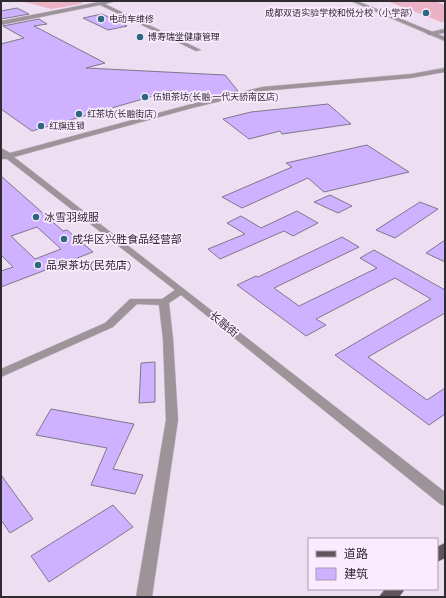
<svg xmlns="http://www.w3.org/2000/svg" width="446" height="598" font-family="Quicksand,'Noto Sans SC',sans-serif">
<rect width="100%" height="100%" fill="#eddef1"/>
<g fill="#ebb2c6">
<path d="M21 1H84L81 4 51 9Z"/>
<path d="M387 1H434L445 5V22H441Z"/>
</g>
<g fill="#ceb1ff" stroke="#7e788c" fill-rule="evenodd">
<path d="M17 8 29 14 1 19V11Z"/>
<path d="M102 14 127 26 108 30 83 18Z"/>
<path d="M39 19 47 24 34 26 105 63 86 68 225 75 238 91 218 96 190 99 174 90 32 131 1 109V44L24 38 3 26Z"/>
<path d="M328 104 351 124 282 134 280 131 249 139 223 119 251 112Z"/>
<path d="M367 145 409 172 324 192 308 178 242 208 222 197 292 167 286 163Z"/>
<path d="M1 176 63 231 67 230 93 252 1 287V271L13 267 1 255ZM37 227 61 249 35 259 11 236Z"/>
<path d="M330 195 352 206 338 213 314 202Z"/>
<path d="M420 202 438 209 395 238 376 230Z"/>
<path d="M297 211 318 223 293 236 284 231 220 259 208 249 245 234 227 223 241 216 261 228Z"/>
<path d="M342 237 359 247 274 288 299 306 377 268 360 258 374 250 445 290V313L368 357 427 400 445 388V414L429 425 335 355 431 299 395 278 316 319 326 325 306 336 237 285 256 276 258 277Z"/>
<path d="M445 240V262L426 253Z"/>
<path d="M155 362V402L139 403 141 363Z"/>
<path d="M51 409 134 424 113 469 143 475 135 494 91 485 107 448 36 435Z"/>
<path d="M1 475 33 519 10 533 1 520Z"/>
<path d="M113 505 133 527 49 582 31 556Z"/>
</g>
<g fill="none" stroke-linecap="round" stroke-linejoin="round">
<defs>
<g id="minor">
<path d="M116 1 105 4 201 50 196 51 100 5 1 25V21L99 2Z"/>
<path d="M445 29V33L429 35 426 33Z"/>
<path d="M445 68V72L411 78 262 91 192 108 14 157 445 492V506L440 504 181 295 169 303 173 339 178 420 152 597H136L166 420 163 339 159 305 137 304 113 327 1 377V369L105 323 130 299H162L175 290 7 159H2L1 148 10 153 188 105 262 87 411 74Z"/>
</g>
<path id="tertiary" d="M351 1H357L445 37V41Z"/>
<g id="primary">
<path d="M445 543V558L437 562V547Z"/>
<path d="M385 589H405L399 597H379Z"/>
</g>
</defs>
<use href="#minor" stroke="#c7bacb" stroke-width="1"/>
<use href="#tertiary" stroke="#c7bacb" stroke-width="1"/>
<use href="#primary" stroke="#c7bacb" stroke-width="1"/>
<use href="#minor" fill="#9d949a" fill-rule="evenodd"/>
<use href="#tertiary" fill="#9d949a" fill-rule="evenodd"/>
<use href="#primary" fill="#62535d" fill-rule="evenodd"/>
</g>
<g fill="#2c687f" stroke="#faebfe" stroke-width="1.5">
<circle cx="426" cy="13" r="4"/>
<circle cx="101" cy="19" r="4"/>
<circle cx="140" cy="37" r="4"/>
<circle cx="145" cy="97" r="4"/>
<circle cx="79" cy="114" r="4"/>
<circle cx="41" cy="126" r="4"/>
<circle cx="36" cy="217" r="4"/>
<circle cx="64" cy="239" r="4"/>
<circle cx="38" cy="265" r="4"/>
</g>
<g text-anchor="middle" stroke-width="3.5" stroke-linejoin="round" paint-order="stroke">
<g font-size="9" fill="#302a31" stroke="#faebfe" text-anchor="start">
<text x="418" y="16" text-anchor="end">成都双语实验学校和悦分校（小学部）</text>
<text x="109" y="22">电动车维修</text>
<text x="148" y="40">博寿瑞堂健康管理</text>
<text x="153" y="100">伍姐茶坊(长融·一代天骄南区店)</text>
<text x="87" y="117">红茶坊(长融街店)</text>
<text x="49" y="129">红旗连锁</text>
</g>
<g font-size="11" fill="#302a31" stroke="#faebfe" text-anchor="start">
<text x="44" y="221">冰雪羽绒服</text>
<text x="72" y="243">成华区兴胜食品经营部</text>
<text x="46" y="269">品泉茶坊(民苑店)</text>
</g>
<g font-size="11" fill="#302a31" stroke="#faebfe">
<text transform="translate(224 324) rotate(39)" y="4">长融街</text>
</g>
</g>
<rect width="446" height="598" fill="none" stroke="#302a31" stroke-width="4"/>
<rect x="308" y="538" width="130" height="52" fill="#faebfe" stroke="#a99eac"/>
<rect x="316" y="551" width="20" height="6" fill="#62535d" stroke="#a99eac"/>
<text x="344" y="558" font-size="12" fill="#302a31">道路</text>
<rect x="316" y="568" width="20" height="12" fill="#ceb1ff" stroke="#a99eac"/>
<text x="344" y="578" font-size="12" fill="#302a31">建筑</text>
</svg>
